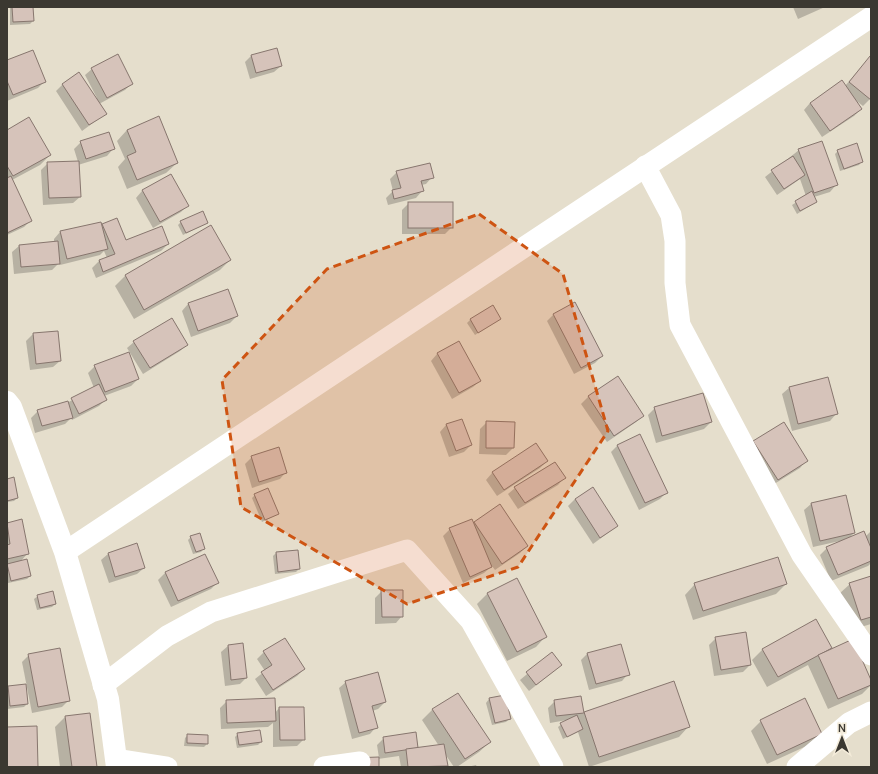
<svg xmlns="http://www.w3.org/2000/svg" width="878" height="774" font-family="Manrope,sans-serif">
<rect width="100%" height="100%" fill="#e5decc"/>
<g fill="#0003">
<path d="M10 7H32L33 21 30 24 10 25Z"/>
<path d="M793 7H825L798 19Z"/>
<path d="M252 55 281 66 274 72 250 79 245 62Z"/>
<path d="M870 57 871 98 863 106 854 99 861 109 854 116 822 137 804 110 810 103 845 86Z"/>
<path d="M7 61 45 81 38 88 7 101Z"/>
<path d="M92 69 132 83 125 90 99 104 105 114 82 131 56 91 63 84 97 98 85 75Z"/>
<path d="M127 130 177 163 166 173 127 189 118 167 125 159 117 141Z"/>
<path d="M7 131 50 155 40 165 12 180 31 220 24 227 7 235Z"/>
<path d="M81 142 113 149 107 156 78 165 80 197 73 203 43 205 41 170 48 163 78 162 74 149Z"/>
<path d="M799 150 836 185 830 192 814 197 816 202 797 214 792 205 806 196 800 179 777 195 765 177Z"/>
<path d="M838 151 862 161 859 165 840 171 835 154Z"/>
<path d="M397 172 432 177 426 184 421 185 422 191 416 198 388 205 386 198 393 191 390 179Z"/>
<path d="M170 175 188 205 181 212 153 228 136 198 142 191Z"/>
<path d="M409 203 452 227 445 234H402V210Z"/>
<path d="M181 222 207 223 183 235 178 225Z"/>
<path d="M103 225 126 242 168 244 161 251 96 278 92 268 99 261 107 258 104 251 100 255 60 265 59 263 52 270 14 274 12 252 19 246 54 242V239L60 232Z"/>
<path d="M211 227 230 260 220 270 134 319 115 286 125 276Z"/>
<path d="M228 290 237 316 230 323 191 337 182 311 188 304Z"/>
<path d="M553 315 602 356 595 363 574 374 547 321Z"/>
<path d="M471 319H500L475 335 467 323Z"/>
<path d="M33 334 60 361 53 367 30 370 26 341Z"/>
<path d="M134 342 187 345 180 351 143 374 127 348Z"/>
<path d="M459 343 480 381 473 387 452 399 431 361 437 354Z"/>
<path d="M95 366 138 379 131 386 104 396 106 399 99 406 72 420 71 418 65 424 35 433 31 418 38 411 67 403 94 388 88 373Z"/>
<path d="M618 378 643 415 636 422 607 442 581 404 588 397Z"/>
<path d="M827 378 836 414 830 421 792 431 782 394 789 388Z"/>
<path d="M655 408 711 422 704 429 656 443 648 415Z"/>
<path d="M462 420 471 445 464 452 449 457 440 432 446 425Z"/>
<path d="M487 422 513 448 506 455 479 454 480 429Z"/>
<path d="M754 442 806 461 800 468 771 486Z"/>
<path d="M536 444 547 461 540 468 497 496 486 480 492 473Z"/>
<path d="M618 445 667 492 660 499 639 510 611 452Z"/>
<path d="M252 457 286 472 280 479 252 488 245 464Z"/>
<path d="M564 478 558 485 518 509 508 494 515 488Z"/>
<path d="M7 480 17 498 14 501 7 502Z"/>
<path d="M255 495 278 514 262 522 252 498Z"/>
<path d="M575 499 617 526 593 544 568 506Z"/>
<path d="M811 504 854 533 848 539 865 537 871 531V563L868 566 831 581 820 555 827 548 840 541 813 547 804 510Z"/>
<path d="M21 521 28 553 20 562 30 576 27 579 8 583 7 565 9 563 7 564V524Z"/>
<path d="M475 523 527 546 520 553 495 570 492 566 484 573 463 583 443 536 450 529Z"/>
<path d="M191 537 204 548 201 552 193 554 188 540Z"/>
<path d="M137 545 144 568 137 574 109 583 101 560 108 554Z"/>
<path d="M297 551 299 569 296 572 275 574 273 556 276 553Z"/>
<path d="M205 555 217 583 211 589 171 607 158 580 165 573Z"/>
<path d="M871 577V624L851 630 839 594 850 584Z"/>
<path d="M516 580 546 636 536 647 507 661 477 604 487 594Z"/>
<path d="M695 584H786L776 594 693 620 685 595Z"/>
<path d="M382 591 402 616 396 623 375 624V598Z"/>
<path d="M38 596 55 604 52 607 37 610 34 599Z"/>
<path d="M816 621 832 650 871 682V685L862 694 828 709 808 665 767 687 752 660 763 649Z"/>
<path d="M716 638 750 665 743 672 714 676 709 645Z"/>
<path d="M243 644 246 678 240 684 225 686 221 652 228 646Z"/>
<path d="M264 652 304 669 297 676 266 696 255 679 265 671 257 659Z"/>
<path d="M552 653 561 665 529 691 520 680Z"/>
<path d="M588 653 628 674 622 681 589 690 581 660Z"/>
<path d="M29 655 69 700 62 707 32 713 22 662Z"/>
<path d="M346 682 385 702 378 709 372 711 376 727 370 734 352 739 339 688Z"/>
<path d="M9 687 27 704 24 707 7 709V689Z"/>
<path d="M457 694 490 742 479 752 457 767H454L445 754 447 765 445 767H401L399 756 378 759V767H316L323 760 379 758 377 745 384 738 415 733 417 749 439 746 422 720 432 710Z"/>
<path d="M504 696 510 718 506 722 492 725 486 703 489 699Z"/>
<path d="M580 697 583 714 584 713 689 726 679 737 589 767 578 732 563 739 558 727 567 720 550 723 548 708 555 701Z"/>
<path d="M227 701 275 713 279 708 304 739 297 746 273 747V723L268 727 221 729 220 708Z"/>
<path d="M89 714 96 767H60L55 727 65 717Z"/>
<path d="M761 721 821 734 811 744 767 764 751 731Z"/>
<path d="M238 734 261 742 258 745 237 748 235 737Z"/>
<path d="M188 735 207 744 204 747 184 746 185 738Z"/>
<path d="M476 765 477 767H467Z"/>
</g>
<g fill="#d6c3ba" stroke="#87766e">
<path d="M12 7H33L34 21 13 22Z"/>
<path d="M277 48 282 66 256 73 251 55Z"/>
<path d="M33 50 46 82 13 95 7 81V60Z"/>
<path d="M118 54 133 84 107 98 91 68Z"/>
<path d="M870 56 871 57V100L849 82Z"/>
<path d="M79 72 107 114 89 125 62 84Z"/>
<path d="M842 80 862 109 830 131 810 103Z"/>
<path d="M159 116 178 163 137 180 127 156 136 152 127 130Z"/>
<path d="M29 117 51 155 13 176 7 166V130Z"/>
<path d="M109 132 115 149 86 159 80 141Z"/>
<path d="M822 141 838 185 814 193 798 149Z"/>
<path d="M857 143 863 162 844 169 837 150Z"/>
<path d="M793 156 805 175 784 189 771 170Z"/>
<path d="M79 161 81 197 49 198 47 162Z"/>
<path d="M430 163 434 178 421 181 424 191 394 199 392 190 401 188 396 171Z"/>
<path d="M171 174 189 206 160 222 142 190Z"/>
<path d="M11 176 32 221 7 233V178Z"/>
<path d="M812 191 817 202 800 211 795 201Z"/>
<rect x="408" y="202" width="45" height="26"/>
<path d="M203 211 208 223 186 233 180 221Z"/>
<path d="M117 218 126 240 162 226 169 244 103 272 99 260 115 254 102 224Z"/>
<path d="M101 222 108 249 67 259 60 231Z"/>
<path d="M211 225 231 260 144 310 125 275Z"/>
<path d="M58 241 60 264 21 267 19 245Z"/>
<path d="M228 289 238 316 198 331 188 303Z"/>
<path d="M575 302 603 356 581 368 553 314Z"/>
<path d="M493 305 501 319 478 333 470 319Z"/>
<path d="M172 318 188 345 150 368 133 341Z"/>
<path d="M58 331 61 361 36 364 33 333Z"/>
<path d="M459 341 481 381 459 393 437 353Z"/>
<path d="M129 352 139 379 105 392 94 365Z"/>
<path d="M618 376 644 416 614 436 588 396Z"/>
<path d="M828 377 838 414 798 424 789 387Z"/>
<path d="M99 384 107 400 79 414 71 398Z"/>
<path d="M703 393 712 422 662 436 654 407Z"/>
<path d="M68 401 73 418 42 426 37 410Z"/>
<path d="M462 419 472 445 456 451 446 424Z"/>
<path d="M486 421 515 422 514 448H486Z"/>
<path d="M784 422 808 461 778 480 753 441Z"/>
<path d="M640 434 668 493 645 503 617 445Z"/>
<path d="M536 443 548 461 504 490 492 472Z"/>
<path d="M279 447 287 473 259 482 251 456Z"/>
<path d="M555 462 566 478 525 503 514 487Z"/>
<path d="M14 477 18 498 7 501V479Z"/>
<path d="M593 487 618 526 600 538 575 499Z"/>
<path d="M268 488 279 514 265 520 254 494Z"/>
<path d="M846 495 855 533 820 541 811 503Z"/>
<path d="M500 504 528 546 502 564 474 522Z"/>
<path d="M22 519 29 554 7 559V545L10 544 7 523Z"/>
<path d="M472 519 492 567 470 577 449 528Z"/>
<path d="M864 531 871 548V561L838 575 826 547Z"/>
<path d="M200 533 205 549 196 552 190 536Z"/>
<path d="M137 543 145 568 115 577 108 553Z"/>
<path d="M298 550 300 569 278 572 276 552Z"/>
<path d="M205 554 219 583 178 601 165 572Z"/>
<path d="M778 557 787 584 703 611 694 583Z"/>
<path d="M27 559 31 576 11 581 7 564Z"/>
<path d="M871 576V617L861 620 849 583Z"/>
<path d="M517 578 547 637 517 652 487 593Z"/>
<path d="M381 590H403V617H382Z"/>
<path d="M53 591 56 604 40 608 37 595Z"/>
<path d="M816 619 832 648 778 677 762 649Z"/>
<path d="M746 632 751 665 721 670 715 637Z"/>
<path d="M285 638 305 669 273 690 261 672 272 665 263 651Z"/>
<path d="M853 639 871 680V685L838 699 818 655Z"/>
<path d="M243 643 247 678 231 680 228 645Z"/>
<path d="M621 644 630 675 596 684 587 653Z"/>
<path d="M60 648 70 701 38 707 28 654Z"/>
<path d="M552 652 562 665 536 685 526 672Z"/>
<path d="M378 672 386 702 372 706 378 728 359 733 345 681Z"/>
<path d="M674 681 690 727 599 757 584 712Z"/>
<path d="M26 684 28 704 10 706 8 686Z"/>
<path d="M458 693 491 742 465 759 432 709Z"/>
<path d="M505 695 511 719 495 723 489 698Z"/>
<path d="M581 696 584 713 556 716 554 700Z"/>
<path d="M275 698 276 721 227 723 226 700Z"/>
<path d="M805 698 822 734 777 755 760 720Z"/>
<path d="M279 707H304L305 740H280Z"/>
<path d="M90 713 97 767H72L65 716Z"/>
<path d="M577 715 583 729 567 737 560 723Z"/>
<path d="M37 726 38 767H7V727Z"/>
<path d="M260 730 262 742 239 745 237 733Z"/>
<path d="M416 732 418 748 385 753 383 737Z"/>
<path d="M187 734 208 735V744L187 743Z"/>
<path d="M444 744 448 766 408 767 406 749Z"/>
<path d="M379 757V767H323V759Z"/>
</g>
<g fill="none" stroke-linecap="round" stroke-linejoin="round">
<g stroke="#fff" stroke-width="21">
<path d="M645 166 671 215 675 241V283L680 325 802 555 871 655"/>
<path d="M65 552 871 17"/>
<path d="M103 685 167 636 211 612 407 550 471 621 553 767"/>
<path d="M116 759 167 767"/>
<path d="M324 767 360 762"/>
<path d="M797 767 849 723 871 712"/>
</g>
<path stroke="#fff" stroke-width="22" d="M7 402 11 407 65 552 108 699 117 767"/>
</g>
<path fill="#ce5412" fill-opacity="0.2" stroke="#ce5412" stroke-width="3" stroke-dasharray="8 5" stroke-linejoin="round" d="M479 214 563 274 608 431 518 567 407 604 241 507 222 380 327 269Z"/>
<rect width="878" height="774" fill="none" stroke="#3b3831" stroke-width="16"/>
<g transform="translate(842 738)" stroke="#f3ebd9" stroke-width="3" paint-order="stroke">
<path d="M0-3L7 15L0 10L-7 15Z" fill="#3b3831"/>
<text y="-6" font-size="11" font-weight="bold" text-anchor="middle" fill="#3b3831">N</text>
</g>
</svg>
